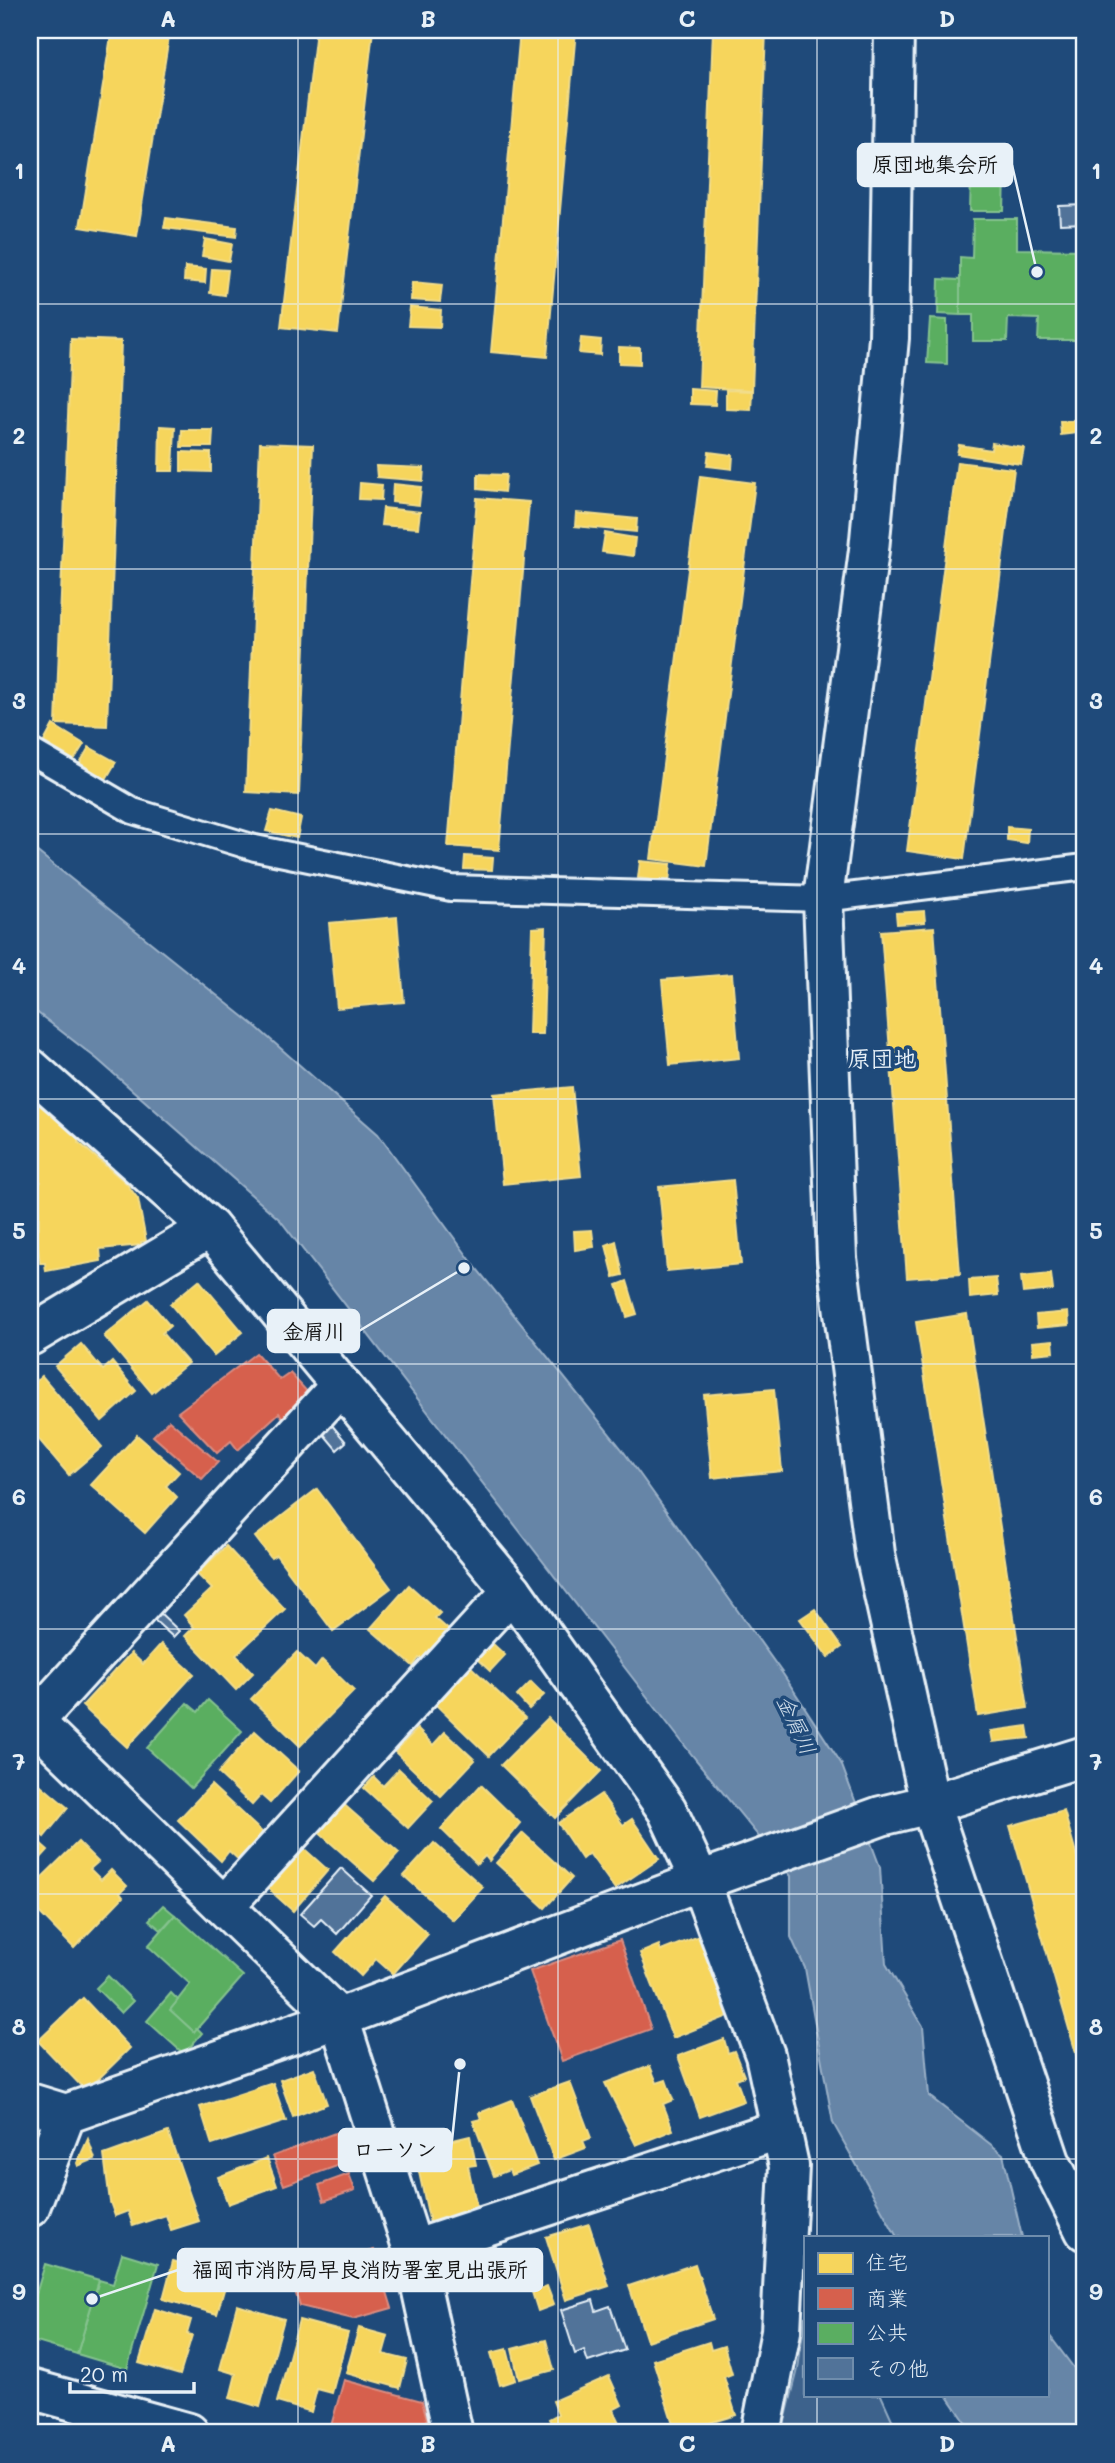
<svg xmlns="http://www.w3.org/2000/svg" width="1115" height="2463" font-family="Mali,'Klee One',sans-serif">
<rect width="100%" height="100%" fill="#1f4a7a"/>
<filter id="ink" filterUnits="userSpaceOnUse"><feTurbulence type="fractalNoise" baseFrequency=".0143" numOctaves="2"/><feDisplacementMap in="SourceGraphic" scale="14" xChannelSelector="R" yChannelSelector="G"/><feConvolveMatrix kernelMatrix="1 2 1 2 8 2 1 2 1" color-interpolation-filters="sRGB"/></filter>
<g filter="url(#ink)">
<path fill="#3c628c" stroke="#92aac2" stroke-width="2" d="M805 2316V2395H881L898 2433H782L798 2369Z"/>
<g fill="#6685a7" stroke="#9ab0c7" stroke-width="2">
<path d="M30 846 254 1025 378 1134 477 1269 621 1448 783 1674 841 1763 880 1867 886 1964 923 2026 929 2096 1003 2154 1022 2237H897L833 2123 805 1968 791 1937V1876L692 1755 280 1220 97 1059 30 1007Z"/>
<path d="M1047 2332 1085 2383V2433H973L947 2395H1047Z"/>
</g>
<g fill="#f6d55c" stroke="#f2dd8b" stroke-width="2">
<path d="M112 30H170L137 236 80 227Z"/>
<path d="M316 30H373L338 333 281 327Z"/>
<path d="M520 30H576L547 357 491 352Z"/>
<path d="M713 30H766L752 390 699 387Z"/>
<path d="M166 218 237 227 236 237 164 228Z"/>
<path d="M205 239 232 244 229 261 202 256Z"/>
<path d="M185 267 206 269 205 283 184 281Z"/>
<path d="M212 269 228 270 225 295 210 293Z"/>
<path d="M412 282 442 285 440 302 411 300Z"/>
<path d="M410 307 441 310 440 327 408 326Z"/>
<path d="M581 338 601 340 600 355 579 353Z"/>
<path d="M71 339 121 341 107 726 56 724Z"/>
<path d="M619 347 640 348V364L619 363Z"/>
<path d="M690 389 716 391 715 405 690 404Z"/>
<path d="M726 390 752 391 751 410 726 409Z"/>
<path d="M1085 420V432L1061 435 1060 422Z"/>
<path d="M160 426 175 427 173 471H159Z"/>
<path d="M182 430H213L212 447H181Z"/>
<path d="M260 443 313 445 299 795 246 792Z"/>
<path d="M992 443 1024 448 1021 464 957 454 959 445 991 450Z"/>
<path d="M181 452 211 453V472L181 471Z"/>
<path d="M709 452 733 455 732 469 707 466Z"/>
<path d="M957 462 1014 469 964 859 907 851Z"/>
<path d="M376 466 424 468 423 481 377 477Z"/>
<path d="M478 474 506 475 504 492 478 489Z"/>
<path d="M700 476 755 483 706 866 651 859Z"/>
<path d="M1085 479V508H1082Z"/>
<path d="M360 483 382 485 381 500 359 499Z"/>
<path d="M393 484 421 487 419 505 392 502Z"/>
<path d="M477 498 529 502 499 850 448 846Z"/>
<path d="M383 508 420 512 418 528 381 525Z"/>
<path d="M576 513 637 519 636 532 575 526Z"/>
<path d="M605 533 635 538 633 556 602 552Z"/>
<path d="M53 725 84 744 74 760 44 742Z"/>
<path d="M89 747 116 762 106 779 80 763Z"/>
<path d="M272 811 301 818 297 838 266 831Z"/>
<path d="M1007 827 1028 829 1027 843 1007 840Z"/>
<path d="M465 856 493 858 492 870 464 869Z"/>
<path d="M640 861 671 864 669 882 638 878Z"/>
<path d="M924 911 925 922 897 924 896 913Z"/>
<path d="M397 917 404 1002 337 1008 329 923Z"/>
<path d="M546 927 543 1034H529L532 928Z"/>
<path d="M934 927 960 1274 907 1278 881 931Z"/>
<path d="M732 974 739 1058 670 1065 662 980Z"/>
<path d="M572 1087 581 1176 503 1184 494 1094Z"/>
<path d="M39 1105 80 1138 78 1142 126 1183 138 1199 146 1241 141 1242V1245L100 1249 101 1261 46 1271 45 1263H40L36 1229 39 1228V1198L32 1193 41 1182 32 1175 30 1178V1106L35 1110Z"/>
<path d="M733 1180 741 1264 667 1271 659 1187Z"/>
<path d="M592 1230 594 1247 575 1250 574 1231Z"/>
<path d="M616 1241 623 1275 614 1277 606 1245Z"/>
<path d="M1051 1274 1053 1290 1023 1293 1021 1277Z"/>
<path d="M996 1278 998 1295 970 1298 969 1280Z"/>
<path d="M199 1280 243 1332 214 1356 170 1304Z"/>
<path d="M627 1281 637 1314 627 1317 617 1285Z"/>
<path d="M148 1300 170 1326 162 1333 188 1363 152 1393 104 1336Z"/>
<path d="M1068 1312 1069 1325 1037 1328 1036 1315Z"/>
<path d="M967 1314 1028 1708 978 1716 916 1322Z"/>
<path d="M1053 1340 1054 1352 1033 1354 1032 1342Z"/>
<path d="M81 1344 103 1370 112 1362 136 1391 102 1421 55 1366Z"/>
<path d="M42 1376 102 1447 69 1475 30 1429V1387Z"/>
<path d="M774 1389 782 1471 712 1478 704 1395Z"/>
<path d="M137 1435 179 1472 166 1486 177 1497 145 1533 91 1485Z"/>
<path d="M317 1489 391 1588 333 1631 276 1555 271 1558 255 1537Z"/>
<path d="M226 1546 285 1609 236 1655 253 1673 236 1690 185 1636 194 1627 184 1615 212 1589 197 1574Z"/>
<path d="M409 1585 440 1613 435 1618 451 1632 425 1662 419 1658 413 1666 370 1629Z"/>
<path d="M815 1609 842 1647 828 1657 800 1619Z"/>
<path d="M492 1643 505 1655 490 1671 476 1658Z"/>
<path d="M161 1644 194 1674 127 1747 82 1706 131 1653 143 1664Z"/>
<path d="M297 1652 315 1669 322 1660 354 1691 300 1746 251 1699Z"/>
<path d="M469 1665 525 1718 489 1756 433 1702Z"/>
<path d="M531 1682 544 1695 529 1709 517 1696Z"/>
<path d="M548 1718 601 1771 555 1818 501 1765Z"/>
<path d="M1027 1726 1029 1738 993 1742 991 1731Z"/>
<path d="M417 1729 433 1745 445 1732 475 1760 441 1796 395 1752Z"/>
<path d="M255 1731 299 1771 270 1803 261 1795 252 1805 218 1773Z"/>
<path d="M399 1769 433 1801 408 1828 364 1788 374 1777 383 1786Z"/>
<path d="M30 1776 68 1808 44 1837 30 1825Z"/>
<path d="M211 1785 264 1834 240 1861 229 1851 221 1861 178 1820Z"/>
<path d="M481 1785 520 1823 489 1861 485 1856 477 1864 441 1829Z"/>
<path d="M601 1794 623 1825 632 1819 659 1859 615 1889 589 1853 582 1859 558 1823Z"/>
<path d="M341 1802 399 1853 374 1881 316 1830Z"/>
<path d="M1064 1811 1085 1885V2084L1010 1826Z"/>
<path d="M523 1833 572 1878 545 1908 496 1863Z"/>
<path d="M30 1834 48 1850 30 1870Z"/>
<path d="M78 1842 98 1862 90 1869 101 1880 111 1870 127 1886 120 1893 123 1897 74 1948 30 1903V1889Z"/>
<path d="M434 1843 483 1887 453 1920 404 1876Z"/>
<path d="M300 1845 328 1870 293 1911 265 1886Z"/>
<path d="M385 1896 428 1934 393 1974 376 1959 361 1976 335 1952Z"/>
<path d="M699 1936 731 2015 673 2038 640 1953 659 1945 661 1951Z"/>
<path d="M83 1998 130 2048 86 2091 38 2041Z"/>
<path d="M724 2039 728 2053 734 2051 744 2076 736 2079 744 2101 700 2117 678 2056Z"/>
<path d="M650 2066 657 2083 666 2080 673 2100 663 2104 673 2130 636 2145 605 2083Z"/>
<path d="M314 2068 327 2104 293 2117 280 2080Z"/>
<path d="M570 2082 591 2138 583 2141 586 2148 554 2160 530 2096Z"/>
<path d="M273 2083 286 2121 212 2145 200 2107Z"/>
<path d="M512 2100 537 2165 511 2175 509 2170 494 2176 473 2121 481 2119 479 2113Z"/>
<path d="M447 2128 449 2141 470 2136 476 2165 468 2166 478 2213 430 2223 411 2135Z"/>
<path d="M168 2132 199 2221 171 2230 166 2215 133 2226 128 2211 115 2216 110 2202 104 2155Z"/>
<path d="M88 2139 95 2159 78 2166 77 2163Z"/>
<path d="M267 2158 277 2186 228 2204 218 2177Z"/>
<path d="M589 2224 609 2286 566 2300 546 2237Z"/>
<path d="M173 2261 228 2276 217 2314 163 2299Z"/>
<path d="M695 2264 713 2319 647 2341 629 2286Z"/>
<path d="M547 2286 554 2305 538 2311 532 2292Z"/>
<path d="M237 2305 284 2319 260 2407 230 2398 236 2374 220 2369Z"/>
<path d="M155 2309 191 2320 187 2334 192 2335 180 2375 139 2363Z"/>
<path d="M299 2320 348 2333 332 2393 317 2389 311 2412 277 2402Z"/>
<path d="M359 2328 388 2336 383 2354 407 2360 400 2388 346 2373Z"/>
<path d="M546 2340 554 2370 519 2379 512 2349Z"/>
<path d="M709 2342 711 2350 724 2346 732 2374 724 2377 736 2415 676 2433 653 2360Z"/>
<path d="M507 2349 515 2380 500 2385 491 2353Z"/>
<path d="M609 2376 622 2405 613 2410 624 2433H568L567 2429 556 2433 549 2419 558 2414 553 2401Z"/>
</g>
<g fill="#d6604d" stroke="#db8c80" stroke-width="2">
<path d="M256 1353 280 1380 290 1373 310 1395 283 1418 279 1413 238 1450 231 1441 217 1453 178 1412Z"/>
<path d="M169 1420 218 1462 202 1479 153 1436Z"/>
<path d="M620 1940 651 2029 562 2061 530 1971Z"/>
<path d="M343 2130 354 2160 284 2185 273 2156Z"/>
<path d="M349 2174 355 2190 324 2201 319 2185Z"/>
<path d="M374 2250 392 2308 353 2319 300 2306 296 2294 316 2287 310 2269Z"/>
<path d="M344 2380 422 2401 431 2433H329Z"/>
</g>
<g fill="#5aae61" stroke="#85c28e" stroke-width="2">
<path d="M971 175 1005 176 1004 211H970Z"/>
<path d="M973 219H1017V249L1085 250V353L1084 340H1038L1039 319 1008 318 1007 341H973V315H960V257L972 258Z"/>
<path d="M939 279 960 280V315L938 314Z"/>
<path d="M930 319 947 320V364L927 363Z"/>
<path d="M208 1700 242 1731 191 1788 147 1748 187 1703 198 1712Z"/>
<path d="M163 1905 175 1915 161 1930 149 1920Z"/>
<path d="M175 1915 243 1976 194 2032 170 2010 190 1984 148 1946Z"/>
<path d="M108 1976 133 2001 121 2013 96 1988Z"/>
<path d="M171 1993 178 2000 170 2010 194 2032 197 2028 202 2033 184 2054 147 2021Z"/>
<path d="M122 2253 158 2264 127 2369 77 2354 99 2280 113 2284Z"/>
<path d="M45 2264 99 2280 77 2354 30 2340V2314Z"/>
</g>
<g fill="#517399" stroke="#e8f1f8" stroke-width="2">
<path d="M1085 205V223L1060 224 1059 206Z"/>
<path d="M331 1424 346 1442 337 1450 322 1432Z"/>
<path d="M158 1611 179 1631 173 1637 152 1618Z"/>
<path d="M341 1868 371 1895 337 1934 321 1919 314 1926 300 1914Z"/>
<path d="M593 2300 596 2311 610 2306 625 2350 588 2362 584 2350 575 2354 561 2310Z"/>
</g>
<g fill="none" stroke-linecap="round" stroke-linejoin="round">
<defs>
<path id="lane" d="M30 751 133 811 255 848 451 888 823 899 1085 867"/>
<g id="street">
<path d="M30 1068 210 1228 512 1591 667 1810 700 1881 765 2055 789 2166 781 2331 761 2433"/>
<path d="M30 1336 210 1228"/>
<path d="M30 1726 341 1385"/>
<path d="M930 1804 1050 2161 1085 2231"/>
<path d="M224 1906 512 1591"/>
<path d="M30 2103 66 2114"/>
<path d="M30 2207 66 2114 339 2018 700 1881"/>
<path d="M413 2250 781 2129"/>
</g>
<g id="secondary">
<path d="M894 30 889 338 869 550 823 899 837 1258 875 1554 930 1804 1085 1756"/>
<path d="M30 1718 339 2018 413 2250 453 2433"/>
<path d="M700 1881 881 1816 930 1804"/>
<path d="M30 2389 189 2433"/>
</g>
</defs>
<use href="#lane" stroke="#e8f1f8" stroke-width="30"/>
<use href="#street" stroke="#e8f1f8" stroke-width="44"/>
<use href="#secondary" stroke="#e8f1f8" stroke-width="44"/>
<use href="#lane" stroke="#1f4a7a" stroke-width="24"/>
<use href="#street" stroke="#1f4a7a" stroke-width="38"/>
<use href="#secondary" stroke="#1f4a7a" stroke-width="38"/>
</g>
</g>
<path fill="none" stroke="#e8f1f8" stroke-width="2" stroke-opacity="0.55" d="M298 30V2433M558 30V2433M817 30V2237M30 304H1085M30 569H1085M30 834H1085M30 1099H1085M30 1364H1085M30 1629H1085M30 1894H1085M30 2159H1085M817 2395V2433"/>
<g text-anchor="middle" stroke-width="7" stroke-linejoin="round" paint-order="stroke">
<g font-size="21" font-style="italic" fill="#d4e1ec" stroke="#1f4a7a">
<text transform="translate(796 1725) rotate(65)" y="7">金屑川</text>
</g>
<g font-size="23" font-weight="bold" fill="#e8f1f8" stroke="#1f4a7a">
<text x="882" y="1067">原団地</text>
</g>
</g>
<path fill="none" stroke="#e8f1f8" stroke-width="2.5" d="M1037 272L1012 165M464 1268L359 1331M460 2064L451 2150M92 2299L178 2270"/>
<g fill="#e8f1f8" stroke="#1f4a7a" stroke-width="2.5">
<circle cx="1037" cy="272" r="7"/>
<circle cx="464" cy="1268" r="7"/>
<circle cx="460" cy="2064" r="7"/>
<circle cx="92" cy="2299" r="7"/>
</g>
<g fill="#e8f1f8" stroke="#e8f1f8" stroke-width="2.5">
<rect x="858" y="144" width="154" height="42" rx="7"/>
<rect x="268" y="1310" width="91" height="42" rx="7"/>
<rect x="339" y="2129" width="112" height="42" rx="7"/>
<rect x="178" y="2249" width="364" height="42" rx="7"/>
</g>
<g font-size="21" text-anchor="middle" font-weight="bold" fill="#111">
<text x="935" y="172">原団地集会所</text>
<text x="314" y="1339">金屑川</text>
<text x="395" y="2157">ローソン</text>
<text x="360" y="2277">福岡市消防局早良消防署室見出張所</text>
</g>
<rect width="1115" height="2463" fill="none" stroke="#1f4a7a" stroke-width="77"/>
<rect x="804" y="2236" width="245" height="161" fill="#1f4a7a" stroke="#6f8dac" stroke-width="2"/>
<rect x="818" y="2253" width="35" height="21" fill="#f6d55c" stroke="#6f8dac" stroke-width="2"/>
<text x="866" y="2270" font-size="21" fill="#e8f1f8">住宅</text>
<rect x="818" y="2288" width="35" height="21" fill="#d6604d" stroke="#6f8dac" stroke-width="2"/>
<text x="866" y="2306" font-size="21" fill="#e8f1f8">商業</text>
<rect x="818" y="2323" width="35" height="21" fill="#5aae61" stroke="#6f8dac" stroke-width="2"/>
<text x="866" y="2340" font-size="21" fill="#e8f1f8">公共</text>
<rect x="818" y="2358" width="35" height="21" fill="#517399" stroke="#6f8dac" stroke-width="2"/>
<text x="866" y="2376" font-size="21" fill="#e8f1f8">その他</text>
<path d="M70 2382v10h124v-10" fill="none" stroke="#e8f1f8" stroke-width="3.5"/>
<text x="80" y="2382" font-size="21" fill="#e8f1f8" stroke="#1f4a7a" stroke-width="5" paint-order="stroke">20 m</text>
<rect x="38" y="38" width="1038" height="2386" fill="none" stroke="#e8f1f8" stroke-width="2.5"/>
<g font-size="23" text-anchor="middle" font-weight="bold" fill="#e8f1f8">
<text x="168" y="27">A</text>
<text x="428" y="27">B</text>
<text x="687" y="27">C</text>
<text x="947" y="27">D</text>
<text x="19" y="179">1</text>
<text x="1096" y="179">1</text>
<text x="19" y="444">2</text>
<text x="1096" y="444">2</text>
<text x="19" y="709">3</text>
<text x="1096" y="709">3</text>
<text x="19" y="974">4</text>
<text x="1096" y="974">4</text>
<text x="19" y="1239">5</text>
<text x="1096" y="1239">5</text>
<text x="19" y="1505">6</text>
<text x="1096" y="1505">6</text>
<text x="19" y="1770">7</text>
<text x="1096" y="1770">7</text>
<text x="19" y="2035">8</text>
<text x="1096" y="2035">8</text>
<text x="19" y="2300">9</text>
<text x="1096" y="2300">9</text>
<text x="168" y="2452">A</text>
<text x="428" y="2452">B</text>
<text x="687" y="2452">C</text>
<text x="947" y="2452">D</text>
</g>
</svg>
